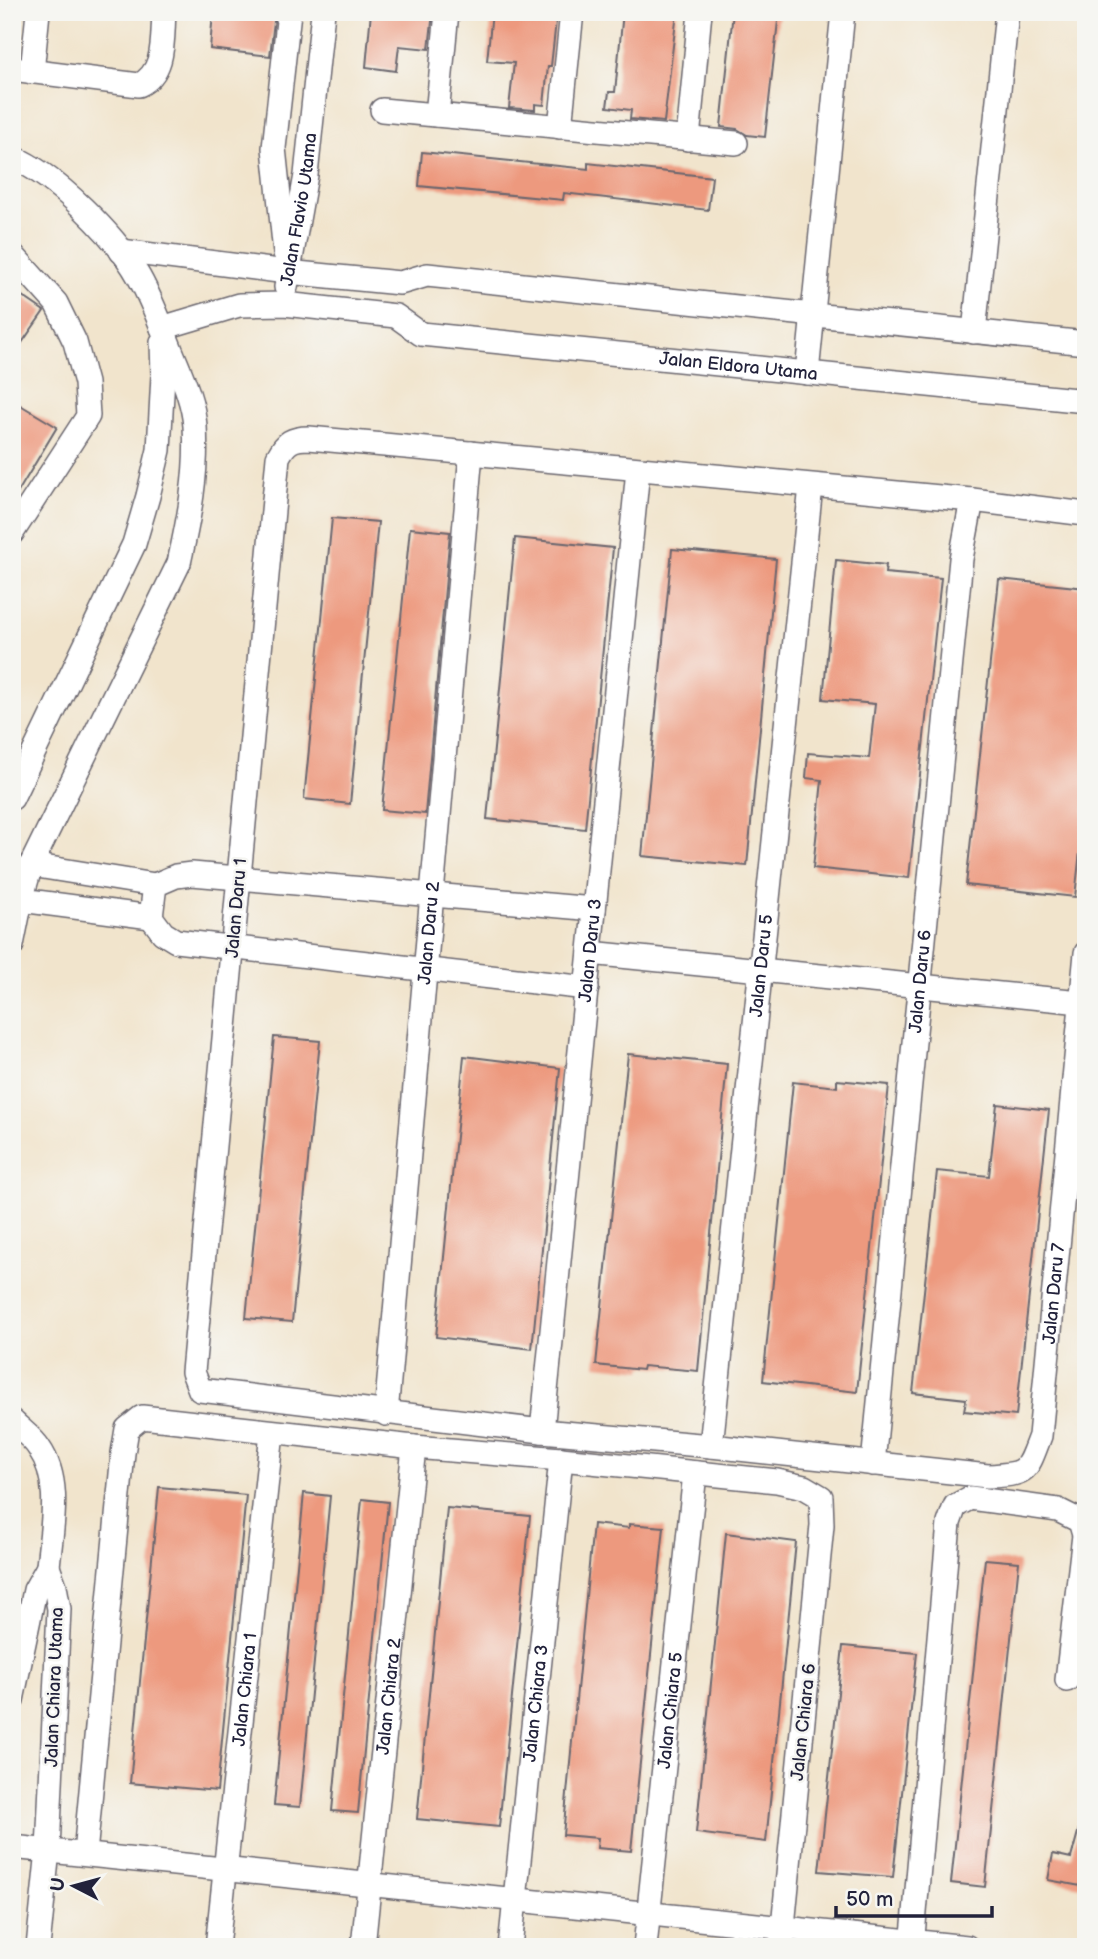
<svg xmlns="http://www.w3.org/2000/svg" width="1098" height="1959" font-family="'Balsamiq Sans',sans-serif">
<rect width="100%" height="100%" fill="#f6f6f2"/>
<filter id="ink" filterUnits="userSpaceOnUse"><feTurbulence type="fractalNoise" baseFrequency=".0143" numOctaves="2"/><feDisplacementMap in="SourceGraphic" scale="14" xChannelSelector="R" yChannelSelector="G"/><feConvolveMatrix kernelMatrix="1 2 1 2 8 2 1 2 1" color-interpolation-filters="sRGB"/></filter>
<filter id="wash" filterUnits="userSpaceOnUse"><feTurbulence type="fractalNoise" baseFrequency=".00686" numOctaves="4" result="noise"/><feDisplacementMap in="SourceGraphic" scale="28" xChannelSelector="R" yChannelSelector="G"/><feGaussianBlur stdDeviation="1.57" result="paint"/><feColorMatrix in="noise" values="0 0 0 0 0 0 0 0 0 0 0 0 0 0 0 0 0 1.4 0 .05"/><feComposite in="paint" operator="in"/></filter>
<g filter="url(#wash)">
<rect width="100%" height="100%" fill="#f1e4cc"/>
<g id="blocks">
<g fill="#ed997e">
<path d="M213 12H275L270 56 210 49Z"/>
<path d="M371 12H433L429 49 399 46 396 71 366 67Z"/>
<path d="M492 12H557L551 66H548L544 105 535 104V110L509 108 514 63 487 61Z"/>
<path d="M623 12H677L664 122 630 119 631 110 607 107 609 92H615Z"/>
<path d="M733 12H779L765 137 747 135 737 129 721 127Z"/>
<path d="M422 152 588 169V163L712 177 708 210 564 193 563 200 419 186Z"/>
<path d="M12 289 44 311 12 357Z"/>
<path d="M12 400 57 427 12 502Z"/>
<path d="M332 518 378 522 350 804 304 799Z"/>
<path d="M410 528 450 532 425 814 382 810Z"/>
<path d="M515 538 613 548 585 829 487 819Z"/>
<path d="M672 549 776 559 747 866 642 856Z"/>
<path d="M836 560 886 565 885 573 941 578 909 878 813 868 822 780 806 778 808 753 869 758 875 704 823 699Z"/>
<path d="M999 579 1086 588V796L1075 897 966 885Z"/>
<path d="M274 1037 320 1041 292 1322 246 1318Z"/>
<path d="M628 1054 727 1064 698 1371 643 1366 642 1370 596 1365Z"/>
<path d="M464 1056 560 1068 532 1349 436 1337Z"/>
<path d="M837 1080 889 1085 857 1392 763 1381 793 1082 837 1087Z"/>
<path d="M997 1104 1049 1110 1016 1416 964 1411 966 1399 913 1393 937 1171 989 1176Z"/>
<path d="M159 1487 246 1495 217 1791 130 1783Z"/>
<path d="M304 1493 330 1496 300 1807 274 1805Z"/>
<path d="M362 1499 388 1502 358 1813 332 1811Z"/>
<path d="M447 1508 530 1516 499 1827 417 1819Z"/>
<path d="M593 1524 629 1528V1524L664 1527 631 1851 597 1848 598 1838 563 1835Z"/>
<path d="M726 1533 796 1542 766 1842 696 1833Z"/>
<path d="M985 1559 1019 1562 985 1887 951 1883Z"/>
<path d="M843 1646 917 1653 893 1877 819 1871Z"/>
<path d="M1080 1825 1086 1826V1887L1048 1880 1053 1854 1071 1858Z"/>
</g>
</g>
</g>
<g filter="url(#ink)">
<use href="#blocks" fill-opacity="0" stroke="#6a666e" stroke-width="2"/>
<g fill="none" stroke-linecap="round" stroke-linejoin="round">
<defs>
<g id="minor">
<path d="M12 69 139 85C166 72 162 39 164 12"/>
<path d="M32 72 38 12"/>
<path d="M382 110 736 143"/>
<path d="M437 115 447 12"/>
<path d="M560 127 572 12"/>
<path d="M688 139 700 12"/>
<path d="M12 157C54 174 117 237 139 277 152 300 161 325 171 350 181 375 193 399 195 426 198 473 189 518 179 563L31 865 21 900 12 945"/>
<path d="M121 251 287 272 400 283 427 275 1086 343"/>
<path d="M285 253 274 148 289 12"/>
<path d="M12 254 56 303 75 342 86 383 88 416 12 533"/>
<path id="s1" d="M286 287 306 175 323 12"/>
<path id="s2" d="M162 328 239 305 284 304 396 316 421 334 1086 401"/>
<path d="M974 332 1007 12"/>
<path d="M807 373 843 12"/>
<path id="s3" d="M1086 514 972 500 309 438C292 438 286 442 278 457L193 1372 200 1390 542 1431 711 1446 988 1476C1028 1474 1026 1473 1040 1436L1086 953"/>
<path d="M12 798 134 544 148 496 159 450 163 375 162 342"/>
<path d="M31 865 155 885"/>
<path d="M21 900 151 917"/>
<path d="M590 953 1081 1002"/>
<path d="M587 988 176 941 163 933 151 917 155 885 176 876 192 874 594 909"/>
<path id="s4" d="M386 1414 471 453"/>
<path d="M12 1421C21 1430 33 1438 39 1448 63 1482 51 1529 48 1567"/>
<path id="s5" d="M542 1431 638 470"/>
<path id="s6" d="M711 1446 811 486"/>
<path id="s7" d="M873 1464 961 559 972 500"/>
<path d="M12 1700 35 1590 48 1567 55 1586 59 1609 48 1850 38 1947"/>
<path d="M12 1847 967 1947"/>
<path d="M85 1854 123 1453 127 1429 142 1417 414 1447 561 1459 777 1481 804 1487 821 1497 822 1525 781 1947"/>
<path id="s8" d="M217 1947 272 1432"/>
<path id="s9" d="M363 1947 414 1447"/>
<path id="s10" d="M510 1947 561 1459"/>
<path id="s11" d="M645 1947 695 1473"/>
<path d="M912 1947 949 1523 955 1506 970 1498 1058 1510 1080 1521 1084 1535 1067 1680"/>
</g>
</defs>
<use href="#minor" stroke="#6a666e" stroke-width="26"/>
<use href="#minor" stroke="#fff" stroke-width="23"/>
</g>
</g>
<g text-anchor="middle" stroke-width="5" stroke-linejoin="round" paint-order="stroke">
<g font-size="18" fill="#22223b" stroke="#f6f6f2">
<text dy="6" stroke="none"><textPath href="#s1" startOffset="79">Jalan Flavio Utama</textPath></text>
<text dy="6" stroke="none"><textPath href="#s2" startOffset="588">Jalan Eldora Utama</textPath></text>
<text transform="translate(236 908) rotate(-85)" y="6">Jalan Daru 1</text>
<text dy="6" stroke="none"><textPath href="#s4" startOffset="483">Jalan Daru 2</textPath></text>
<text dy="6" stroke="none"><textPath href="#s5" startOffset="483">Jalan Daru 3</textPath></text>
<text dy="6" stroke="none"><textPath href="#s6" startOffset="483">Jalan Daru 5</textPath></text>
<text dy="6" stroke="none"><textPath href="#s7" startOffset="485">Jalan Daru 6</textPath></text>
<text dy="6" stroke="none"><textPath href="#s3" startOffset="2768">Jalan Daru 7</textPath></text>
<text transform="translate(54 1687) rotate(-88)" y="6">Jalan Chiara Utama</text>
<text dy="6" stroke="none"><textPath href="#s8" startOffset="259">Jalan Chiara 1</textPath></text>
<text dy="6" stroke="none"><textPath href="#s9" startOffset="252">Jalan Chiara 2</textPath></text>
<text dy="6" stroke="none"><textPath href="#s10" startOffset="245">Jalan Chiara 3</textPath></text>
<text dy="6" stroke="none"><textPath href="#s11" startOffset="238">Jalan Chiara 5</textPath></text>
<text transform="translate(803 1722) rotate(-84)" y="6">Jalan Chiara 6</text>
</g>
</g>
<rect width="1098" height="1959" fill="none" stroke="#f6f6f2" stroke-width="42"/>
<g transform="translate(74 1886) rotate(276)" stroke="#f6f6f2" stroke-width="5" paint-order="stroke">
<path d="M0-5L12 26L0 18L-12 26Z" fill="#22223b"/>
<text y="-10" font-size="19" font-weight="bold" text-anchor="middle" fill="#22223b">U</text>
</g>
<path d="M836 1906v10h156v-10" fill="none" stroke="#22223b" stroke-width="3.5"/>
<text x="846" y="1906" font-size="21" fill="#22223b" stroke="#f6f6f2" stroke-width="5" paint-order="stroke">50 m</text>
</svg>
